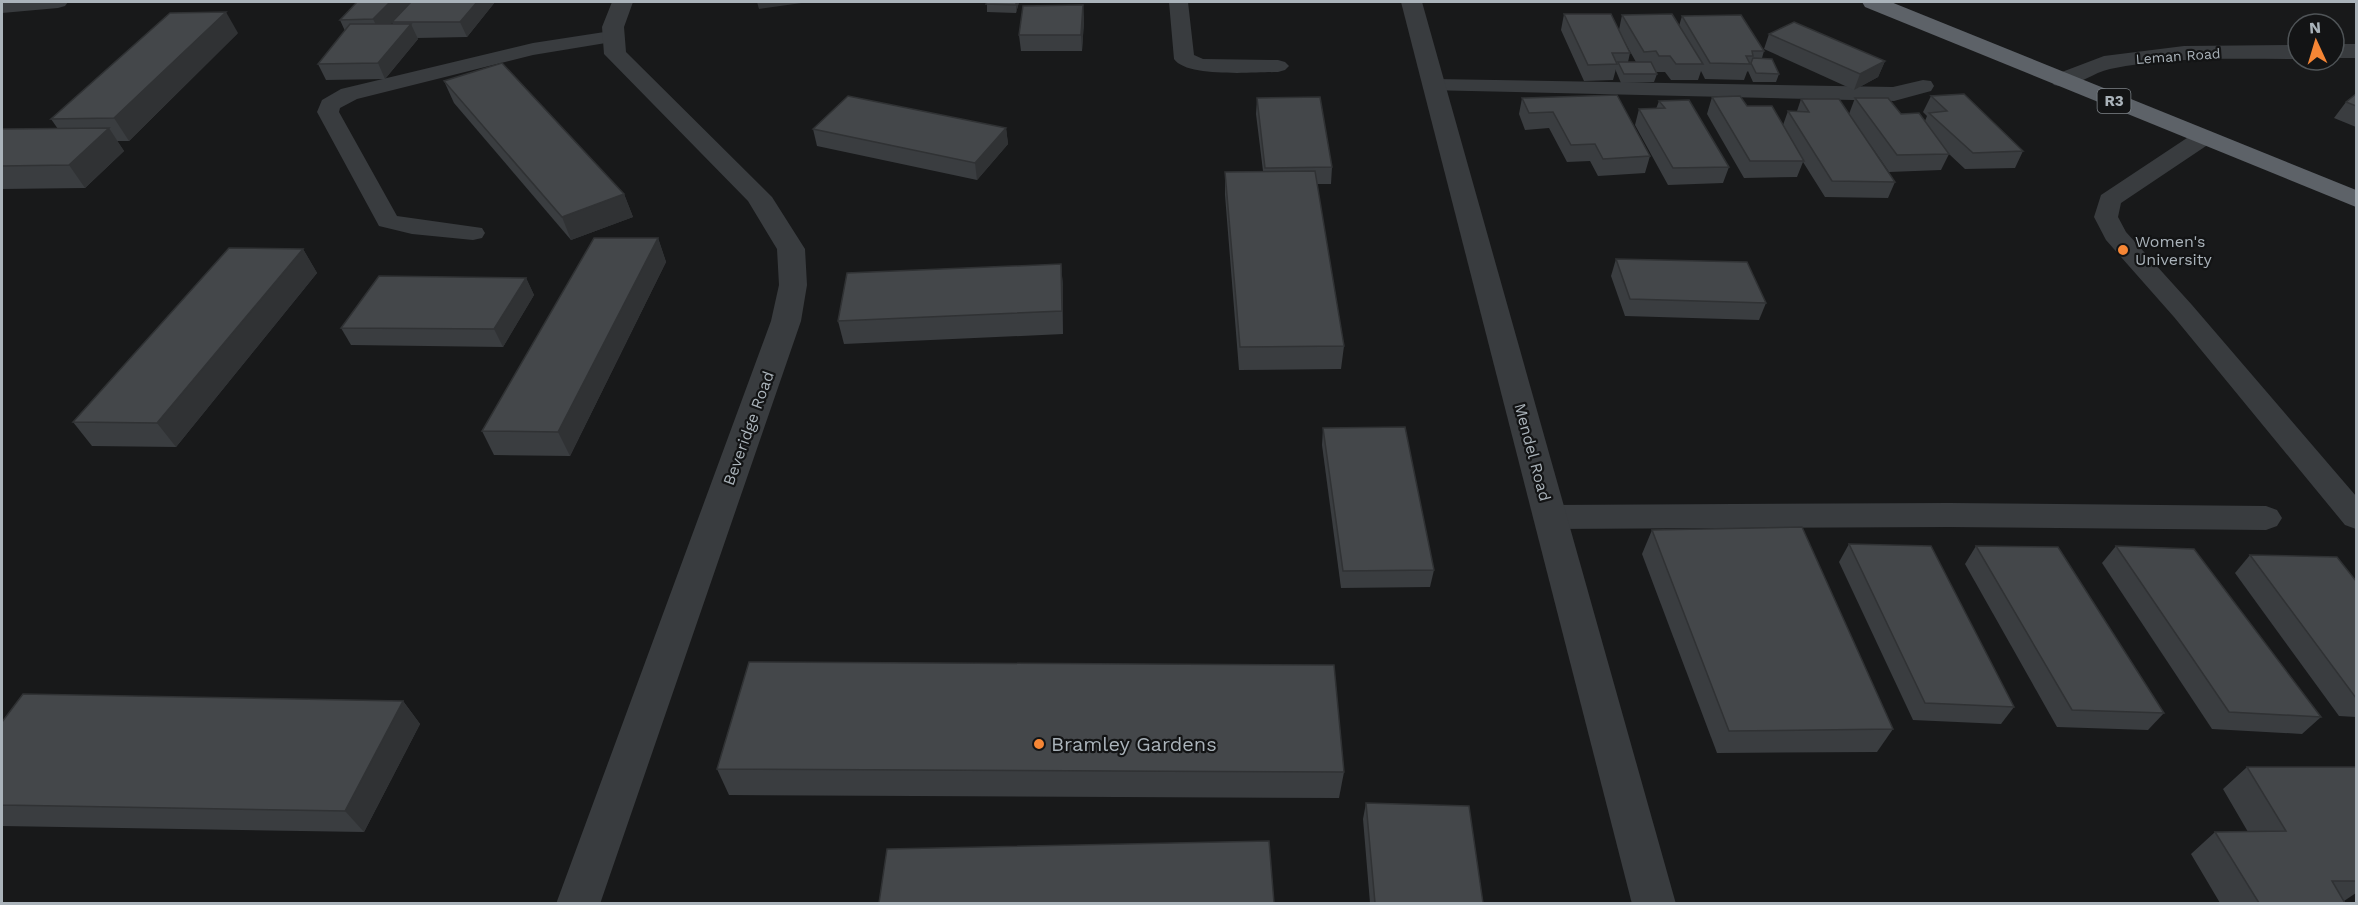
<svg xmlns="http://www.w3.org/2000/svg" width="2358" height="905" font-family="'Work Sans',sans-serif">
<rect width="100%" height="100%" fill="#18191a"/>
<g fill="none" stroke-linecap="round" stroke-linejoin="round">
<g fill="#393c3f" fill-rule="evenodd">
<path d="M2 2H68L65 6 58 8 2 13Z"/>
<path d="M1169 2H1188L1194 55 1203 59 1278 60 1285 62 1289 66 1285 70 1278 72C1255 72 1187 78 1174 59Z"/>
<path d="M611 31 618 33 621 37 618 41 533 55 357 99 340 108 339 112 397 216 482 228 485 233 482 238 473 240 412 234 379 226 317 112 322 100 341 89 533 43Z"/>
<path d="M1434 79 1893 87 1923 80 1931 81 1934 86 1931 91 1894 101 1426 90 1423 85 1426 80Z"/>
<path d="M2204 130 2212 132 2215 137 2212 142 2121 203 2118 217 2126 232 2192 305 2356 496V529L2345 525 2174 317 2106 240 2094 217 2101 195 2196 132Z"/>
<path d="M1949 503 2266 506 2277 510 2282 518 2277 526 2266 530 1949 527 1550 529 1539 525 1534 517 1539 509 1550 505Z"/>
</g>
<g fill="#393c3f" fill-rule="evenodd">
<path d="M612 2H633L624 27 626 52 772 197 805 249 807 285 801 321 600 904H556L771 321 779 285 777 249 748 201 604 54 602 27Z"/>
<path d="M1401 2H1422L1676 904H1632Z"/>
<rect x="2334" y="44" width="22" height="14"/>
<path d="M2298 45V59C2236 59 2171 56 2110 69 2091 73 2074 90 2054 85L2050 80 2054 75 2104 56 2184 46Z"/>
</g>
<path fill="#5d6268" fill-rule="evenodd" d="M1862 2H1891L2356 190V207L1865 7Z"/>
</g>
<g fill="#3a3d40" fill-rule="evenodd">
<path d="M410 2 390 24H393L392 22 411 2H495L467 37 417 38 418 39 385 79 326 80 318 64 345 31 340 20Z"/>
<path d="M987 2H1019L1016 13 987 12Z"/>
<path d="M1083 5 1084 21 1082 51H1021L1019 35Z"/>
<path d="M1564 14 1619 30 1622 15 1679 26 1682 16 1764 51 1762 58 1779 74 1776 82H1753L1748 71 1747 72 1744 80 1705 79 1701 71 1698 80H1671L1665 72H1656L1657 74 1654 82 1621 83 1616 71V69L1613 80 1584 81 1561 30ZM1623 39 1636 62H1628L1630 53Z"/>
<path d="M238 33 129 141H117L124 151 85 188 2 189V129H58L51 119Z"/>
<path d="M1769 34 1885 61 1878 77 1854 90 1764 49Z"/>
<path d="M444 81 624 194 633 217 571 240 454 103Z"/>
<path d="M2356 94V127L2334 118 2346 102Z"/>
<path d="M1931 96 2023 151 2015 168 1965 169 1949 154 1941 170 1889 172 1868 141 1895 182 1888 198 1825 197 1803 162 1797 177 1744 178 1707 114 1712 97 1747 106 1783 125 1788 111H1797L1801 99 1849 114 1855 98 1925 121 1927 116 1923 112Z"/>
<path d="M1257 98 1332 167 1331 184H1317L1344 346 1341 369 1239 370 1225 195V172L1263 171 1256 114Z"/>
<path d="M1522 98 1650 156 1645 173 1598 176 1590 161 1567 162 1549 128 1525 130 1519 114Z"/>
<path d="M1659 101 1729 167 1723 183 1668 185 1635 125 1639 109H1656Z"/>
<path d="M1006 128 1008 144 977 180 817 146 813 129Z"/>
<path d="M658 238 666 262 570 456 494 455 482 431Z"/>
<path d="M303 249 317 273 176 447 92 446 73 422Z"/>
<path d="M1616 259 1766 303 1759 320 1625 316 1611 276Z"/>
<path d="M1061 264 1063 287V334L844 344 838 321Z"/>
<path d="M526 278 534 295 503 347 351 345 341 328Z"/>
<path d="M1323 428 1434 570 1430 587 1341 588 1322 445Z"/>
<path d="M1652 530 1893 729 1877 752 1717 753 1642 554Z"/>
<path d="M1849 544 2014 707 2001 724 1913 720 1839 562Z"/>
<path d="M1976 546 2164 713 2148 730 2057 727 1965 564Z"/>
<path d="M2116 546 2321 717 2302 734 2212 729 2102 563Z"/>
<path d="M2250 555 2356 581V717L2339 716 2235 573Z"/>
<path d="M403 701 420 724 364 832 2 826V722Z"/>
<path d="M2247 767H2356V893L2344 901 2345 903H2220L2191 854 2215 832H2248L2223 789Z"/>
<path d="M717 769 1344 772 1339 798 729 795Z"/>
<path d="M1366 803 1483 903H1370L1363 819Z"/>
</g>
<g fill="#303234">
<path d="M390 2H410L381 35 373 19Z"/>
<path d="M477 2H495L467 37 460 22Z"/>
<path d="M757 2H809L759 9Z"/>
<path d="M1016 2H1019L1016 13Z"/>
<path d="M1083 5 1084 21 1082 51 1081 35Z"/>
<path d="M226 12 238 33 129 141 114 118Z"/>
<path d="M411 24 418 39 385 79 378 63Z"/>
<path d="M1885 61 1878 77 1854 90 1860 74Z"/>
<path d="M109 128 124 151 85 188 69 165Z"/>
<path d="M1006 128 1008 144 977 180 975 163Z"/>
<path d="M624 194 633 217 571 240 562 217Z"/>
<path d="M658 238 666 262 570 456 558 432Z"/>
<path d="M303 249 317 273 176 447 157 423Z"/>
<path d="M1061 264 1063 287V334L1062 311Z"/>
<path d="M526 278 534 295 503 347 494 329Z"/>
<path d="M403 701 420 724 364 832 345 811Z"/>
</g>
<g fill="#44474a" stroke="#303234" stroke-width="1.5">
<path d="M357 2H390L373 19 340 20Z"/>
<path d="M411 2H477L460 22H392Z"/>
<path d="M987 2H1016V5L986 4Z"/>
<path d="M1083 5 1081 35H1019L1023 6Z"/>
<path d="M226 12 114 118 51 119 170 13Z"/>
<path d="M1564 14H1611L1630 53H1612L1617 64 1588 65Z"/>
<path d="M1672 14 1703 64H1676L1670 56H1659L1656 51 1644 52 1622 15Z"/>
<path d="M1741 15 1764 51H1752L1753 56H1746L1750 64 1710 63 1682 16Z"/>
<path d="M1794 22 1885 61 1860 74 1769 34Z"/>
<path d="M350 24H411L378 63 318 64Z"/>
<path d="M1753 58 1772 59 1779 74 1756 73 1751 63Z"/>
<path d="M1618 62H1651L1657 74H1624Z"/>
<path d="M502 63 624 194 562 217 444 81Z"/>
<path d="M1964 94 2023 151 1973 153 1929 113 1947 111 1931 96Z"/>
<path d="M2356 94V106L2346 102Z"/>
<path d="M1617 95 1650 156 1603 159 1595 144 1571 145 1553 112 1529 113 1522 98Z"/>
<path d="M848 96 1006 128 975 163 813 129Z"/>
<path d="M1740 96 1747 106H1772L1804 161H1750L1712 97Z"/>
<path d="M1320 97 1332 167 1265 168 1257 98Z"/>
<path d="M1855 98H1888L1901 114 1919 113 1949 154 1897 155Z"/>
<path d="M1801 99H1839L1895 182 1832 181 1788 111 1809 112Z"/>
<path d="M1689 100 1729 167 1673 168 1639 109 1665 108 1659 101Z"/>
<path d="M109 128 69 165 2 166V129Z"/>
<path d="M1315 171 1344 346 1240 347 1225 172Z"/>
<path d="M594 238H658L558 432 482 431Z"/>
<path d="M229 248 303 249 157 423 73 422Z"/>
<path d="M1616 259 1747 262 1766 303 1630 299Z"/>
<path d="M1061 264 1062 311 838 321 847 273Z"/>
<path d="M379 276 526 278 494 329 341 328Z"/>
<path d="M1405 427 1434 570 1343 571 1323 428Z"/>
<path d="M1802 527 1893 729 1729 731 1652 530Z"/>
<path d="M1849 544 1931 546 2014 707 1925 703Z"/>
<path d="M1976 546 2058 547 2164 713 2072 710Z"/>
<path d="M2116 546 2194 549 2321 717 2229 712Z"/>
<path d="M2250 555 2337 557 2356 581V698Z"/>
<path d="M749 662 1334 665 1344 772 717 769Z"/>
<path d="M23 694 403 701 345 811 2 805V722Z"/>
<path d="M2247 767H2356V881H2332L2345 903H2259L2215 832 2286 831Z"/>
<path d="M1366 803 1469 806 1483 903H1375Z"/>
<path d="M1269 841 1274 903H879L887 849Z"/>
</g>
<g fill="#f68635" stroke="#131415" stroke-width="2">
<circle cx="2123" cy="250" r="6"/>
<circle cx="1039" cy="744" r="6"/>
</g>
<g text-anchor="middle" stroke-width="4.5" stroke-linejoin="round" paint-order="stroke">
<g font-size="14" fill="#aab3ba" stroke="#131415">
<text transform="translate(2178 56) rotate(-4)" y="5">Leman Road</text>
</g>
<rect fill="#131415" stroke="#7d8388" stroke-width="1.5" x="2097.5" y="89" width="33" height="24" rx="4.5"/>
<g font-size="15" font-weight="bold" fill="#aab3ba">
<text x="2114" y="106">R3</text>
</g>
<g font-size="16" fill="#aab3ba" stroke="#131415" text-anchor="start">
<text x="2135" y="247">Women's<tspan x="2135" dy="18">University</tspan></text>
</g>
<g font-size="16" fill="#aab3ba" stroke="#131415">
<text transform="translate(748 428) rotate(-70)" y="6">Beveridge Road</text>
<text transform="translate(1533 452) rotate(75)" y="6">Mendel Road</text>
</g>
<g font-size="20" fill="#aab3ba" stroke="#131415" text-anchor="start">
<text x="1051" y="751">Bramley Gardens</text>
</g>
</g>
<rect width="2358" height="905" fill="none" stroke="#aab3ba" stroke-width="6"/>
<g transform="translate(2316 42) rotate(356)"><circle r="28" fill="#131415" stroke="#4f5457" stroke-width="1.5"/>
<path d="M0-4.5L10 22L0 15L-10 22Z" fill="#f68635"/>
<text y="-9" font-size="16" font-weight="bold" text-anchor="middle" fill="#aab3ba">N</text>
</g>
</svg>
